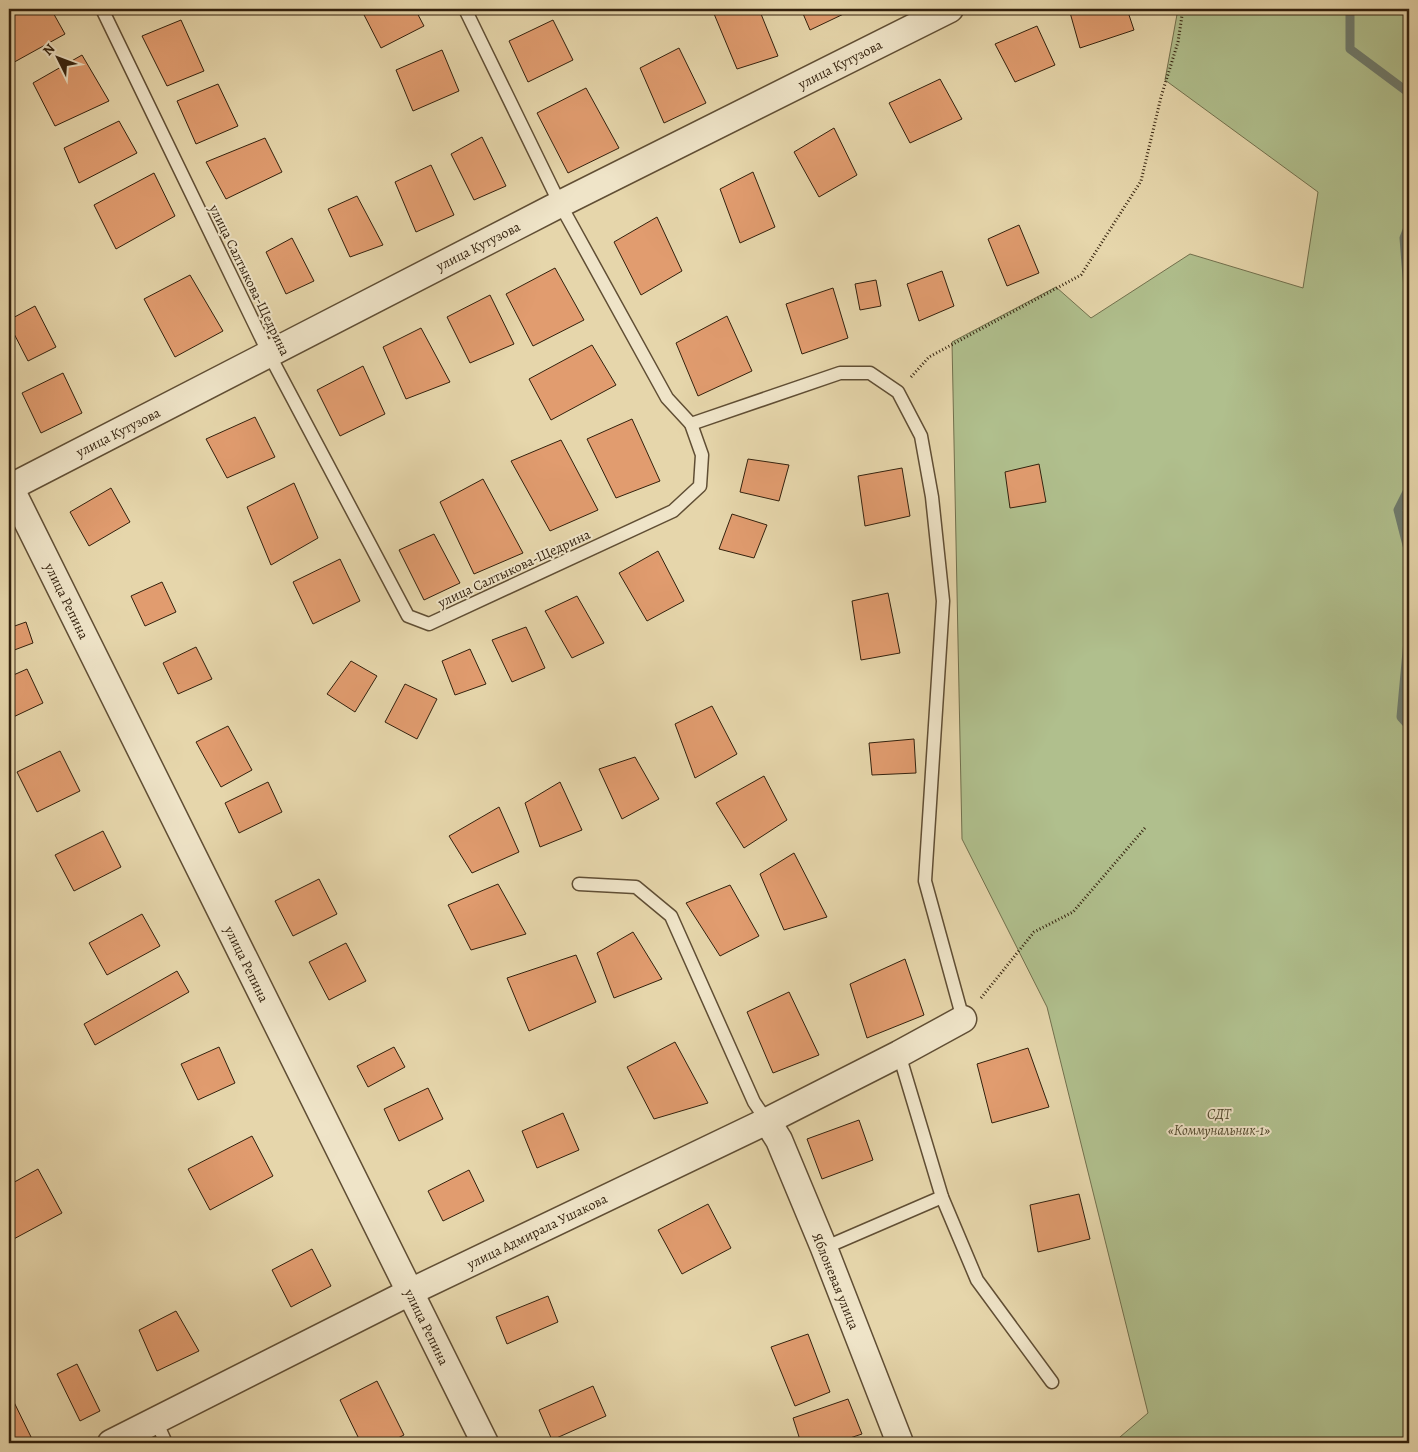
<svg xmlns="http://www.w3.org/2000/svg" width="1418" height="1452" font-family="Alegreya,serif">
<rect width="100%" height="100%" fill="#e6d6ab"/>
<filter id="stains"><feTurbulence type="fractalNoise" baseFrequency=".004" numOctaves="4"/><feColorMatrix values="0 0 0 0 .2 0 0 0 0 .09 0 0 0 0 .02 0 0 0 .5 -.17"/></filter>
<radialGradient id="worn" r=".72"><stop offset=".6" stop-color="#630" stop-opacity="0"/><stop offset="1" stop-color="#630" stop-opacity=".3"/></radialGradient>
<path fill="#b0bf8d" stroke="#72704d" d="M1178 9H1409V1443H1113L1148 1413 1047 1007 962 839 952 342 1056 287 1091 318 1190 254 1303 288 1318 192 1165 80Z"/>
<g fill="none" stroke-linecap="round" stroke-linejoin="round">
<g stroke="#6f7c6e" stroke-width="9">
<path d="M1350 9V49L1409 93"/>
<path d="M1409 225 1404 238 1409 302"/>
<path d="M1409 488 1398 510 1409 553"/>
<path d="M1409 630 1401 717 1409 726"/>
</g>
</g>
<g fill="#e19c6f" stroke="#33210d">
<path d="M9 9H51L65 34 9 65Z"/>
<path d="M361 9H415L424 26 381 48Z"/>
<path d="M712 9H759L778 56 737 69Z"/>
<path d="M801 9H852V10L810 30Z"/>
<path d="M1069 9H1127L1134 30 1080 48Z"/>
<path d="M181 20 204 71 167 86 142 36Z"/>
<path d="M553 20 573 60 528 82 509 41Z"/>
<path d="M1037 26 1055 65 1015 82 995 44Z"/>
<path d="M679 48 706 103 664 123 640 68Z"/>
<path d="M442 50 459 91 413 111 396 70Z"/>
<path d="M82 55 109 101 55 126 33 83Z"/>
<path d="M940 79 962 119 910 143 889 103Z"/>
<path d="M218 84 238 126 196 144 177 101Z"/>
<path d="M586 88 619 148 568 173 537 113Z"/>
<path d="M119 121 137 153 79 183 64 148Z"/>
<path d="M834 128 857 175 819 197 794 152Z"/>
<path d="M482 137 506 186 474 200 451 154Z"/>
<path d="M265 138 282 172 226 199 206 162Z"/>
<path d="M431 165 454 215 416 232 395 182Z"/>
<path d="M753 172 775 227 740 243 720 189Z"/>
<path d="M154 173 175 216 116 249 94 205Z"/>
<path d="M357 196 383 245 350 257 328 209Z"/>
<path d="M657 217 682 271 641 295 614 242Z"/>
<path d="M1019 225 1039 273 1007 286 988 239Z"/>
<path d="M292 238 314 281 286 294 266 252Z"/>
<path d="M555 268 584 320 533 346 506 294Z"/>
<path d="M942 271 954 306 919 321 907 284Z"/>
<path d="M190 275 223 331 175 357 144 299Z"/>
<path d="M876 280 881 306 860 310 855 284Z"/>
<path d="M833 288 848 338 802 354 786 304Z"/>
<path d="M490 295 514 344 470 363 447 317Z"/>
<path d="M35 306 56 347 28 361 9 324V320Z"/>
<path d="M727 316 752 371 698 396 676 343Z"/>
<path d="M421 328 450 382 406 399 383 347Z"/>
<path d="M592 345 616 385 551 420 529 379Z"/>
<path d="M363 366 385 414 340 436 317 390Z"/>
<path d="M63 373 82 413 41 433 22 393Z"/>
<path d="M255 417 275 457 227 478 206 439Z"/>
<path d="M632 419 660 481 616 498 587 439Z"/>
<path d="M561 440 598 510 550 531 511 461Z"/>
<path d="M748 459 789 465 779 501 740 492Z"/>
<path d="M1039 464 1046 502 1010 508 1005 472Z"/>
<path d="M902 468 910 516 865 526 858 476Z"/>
<path d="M483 479 523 553 474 574 440 502Z"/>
<path d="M294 483 318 538 271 565 247 507Z"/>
<path d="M111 488 130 522 89 546 70 512Z"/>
<path d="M732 514 767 525 754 558 719 549Z"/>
<path d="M434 534 460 583 424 600 399 550Z"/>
<path d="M658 551 684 601 647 621 619 573Z"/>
<path d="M340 559 360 601 313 624 293 582Z"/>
<path d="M162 582 176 612 145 626 131 596Z"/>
<path d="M888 593 900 653 861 660 852 601Z"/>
<path d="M577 596 604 643 572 658 545 611Z"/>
<path d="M26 622 33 643 9 652V628Z"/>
<path d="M526 627 545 668 512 682 492 640Z"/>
<path d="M196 647 212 679 178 694 163 663Z"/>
<path d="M470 649 486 684 455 695 442 661Z"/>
<path d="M351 661 377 676 355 712 327 694Z"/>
<path d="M27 669 43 703 9 719V677Z"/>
<path d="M405 684 437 699 417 739 385 722Z"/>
<path d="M712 706 737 754 695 778 675 724Z"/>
<path d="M228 726 252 770 221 787 196 742Z"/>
<path d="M914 739 916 773 872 775 869 743Z"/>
<path d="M60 751 80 791 37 812 17 772Z"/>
<path d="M635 757 659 799 622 819 599 769Z"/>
<path d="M764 776 787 820 744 848 716 803Z"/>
<path d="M268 782 282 812 239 833 225 803Z"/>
<path d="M560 782 582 830 540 847 525 803Z"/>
<path d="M499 807 519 852 472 873 449 836Z"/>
<path d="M103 831 121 867 74 891 55 855Z"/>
<path d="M794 853 827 917 784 930 760 874Z"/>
<path d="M319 879 337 914 293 936 275 901Z"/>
<path d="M498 884 526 934 471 950 448 905Z"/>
<path d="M730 885 759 936 720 956 686 903Z"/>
<path d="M142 914 160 946 107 975 89 943Z"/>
<path d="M633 932 662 979 614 998 597 953Z"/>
<path d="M346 943 366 981 329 1000 309 962Z"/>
<path d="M576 955 596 1002 529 1031 507 978Z"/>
<path d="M905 959 924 1015 867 1038 850 984Z"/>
<path d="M177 971 189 992 95 1045 84 1024Z"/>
<path d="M789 992 819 1055 773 1073 747 1012Z"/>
<path d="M675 1042 708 1103 654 1119 627 1067Z"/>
<path d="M219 1047 235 1083 198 1100 181 1064Z"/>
<path d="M394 1047 405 1067 368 1087 357 1066Z"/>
<path d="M1028 1048 1049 1107 992 1123 977 1064Z"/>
<path d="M428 1088 443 1119 399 1141 384 1109Z"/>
<path d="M563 1113 579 1150 537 1168 522 1131Z"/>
<path d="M859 1120 873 1160 822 1179 807 1139Z"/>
<path d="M252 1136 273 1176 210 1210 188 1169Z"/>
<path d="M38 1169 62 1213 10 1241 9 1238V1185Z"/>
<path d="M469 1170 484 1201 443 1221 428 1191Z"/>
<path d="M1079 1194 1090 1239 1038 1252 1030 1205Z"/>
<path d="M708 1204 731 1248 682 1274 658 1230Z"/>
<path d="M312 1249 331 1286 291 1307 272 1270Z"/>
<path d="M548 1296 558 1322 507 1344 496 1317Z"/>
<path d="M176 1311 199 1351 157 1371 139 1330Z"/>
<path d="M808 1334 830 1392 795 1406 771 1347Z"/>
<path d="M77 1364 100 1411 80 1421 57 1374Z"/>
<path d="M377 1381 404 1435 388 1443H361L340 1400Z"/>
<path d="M593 1386 606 1416 552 1440 539 1410Z"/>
<path d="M9 1392 34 1443H9Z"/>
<path d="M848 1399 862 1434 835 1443H801L793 1418Z"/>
</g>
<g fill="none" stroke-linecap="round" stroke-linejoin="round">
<defs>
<g id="lane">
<path d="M102 9 269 354 408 616 429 624 673 511 700 486 702 455 691 424 667 398 560 204 465 9"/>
<path d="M691 424 840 373H870L898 392 921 436 932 497 943 601 925 881 963 1019"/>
<path d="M579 884 636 887 671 916 754 1102 767 1121"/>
<path d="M899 1054 942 1197 977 1280 1052 1382"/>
<path d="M824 1248 942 1197"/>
<path d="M156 1421 166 1443"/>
</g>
<g id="street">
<path d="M9 485 485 1443"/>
<path d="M9 488 560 204 950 9"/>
<path d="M767 1121 779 1140 824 1248 900 1443"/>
<path d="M111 1443 410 1292 767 1121 899 1054 963 1019"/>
</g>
</defs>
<use href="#lane" stroke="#604e34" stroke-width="15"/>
<use href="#street" stroke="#604e34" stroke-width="29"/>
<g stroke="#33210d" stroke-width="3" stroke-dasharray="1 2.5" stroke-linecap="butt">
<path d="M911 377 929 357 1081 275 1141 181 1161 97 1178 42 1183 9"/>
<path d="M981 998 1034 932 1073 912 1145 828"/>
</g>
<use href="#lane" stroke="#efe4c8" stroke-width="12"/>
<use href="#street" stroke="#efe4c8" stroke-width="26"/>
</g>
<g text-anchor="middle" stroke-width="4" stroke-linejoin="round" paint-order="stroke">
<g font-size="14" fill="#33210d" stroke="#efe4c8">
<text transform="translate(840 64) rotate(-27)" y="5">улица Кутузова</text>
<text transform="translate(478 246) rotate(-27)" y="5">улица Кутузова</text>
<text transform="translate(250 280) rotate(64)" y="5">улица Салтыкова-Щедрина</text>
<text transform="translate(118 432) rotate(-27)" y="5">улица Кутузова</text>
<text transform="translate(514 568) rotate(-25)" y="5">улица Салтыкова-Щедрина</text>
<text transform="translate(67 601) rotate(64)" y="5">улица Репина</text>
<text transform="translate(247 964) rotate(64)" y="5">улица Репина</text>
<text transform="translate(537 1231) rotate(-26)" y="5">улица Адмирала Ушакова</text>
<text transform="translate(836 1281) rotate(68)" y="5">Яблоневая улица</text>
<text transform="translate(427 1327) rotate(64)" y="5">улица Репина</text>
</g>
<g font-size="14" font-style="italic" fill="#52482d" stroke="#efe4c8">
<text x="1219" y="1119">СДТ<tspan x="1219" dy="16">«Коммунальник-1»</tspan></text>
</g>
</g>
<rect width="1418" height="1452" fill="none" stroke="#e6d6ab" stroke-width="30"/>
<rect x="10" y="10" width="1398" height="1432" fill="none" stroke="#33210d" stroke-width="2.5"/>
<rect x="15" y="15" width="1388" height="1422" fill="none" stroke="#33210d"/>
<g transform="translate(58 58) rotate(312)" stroke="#efe4c8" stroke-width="4" paint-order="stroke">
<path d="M0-4L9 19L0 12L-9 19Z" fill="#33210d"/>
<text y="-8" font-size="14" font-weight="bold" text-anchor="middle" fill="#33210d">N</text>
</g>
<rect width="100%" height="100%" filter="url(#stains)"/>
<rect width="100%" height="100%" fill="url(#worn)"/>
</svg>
